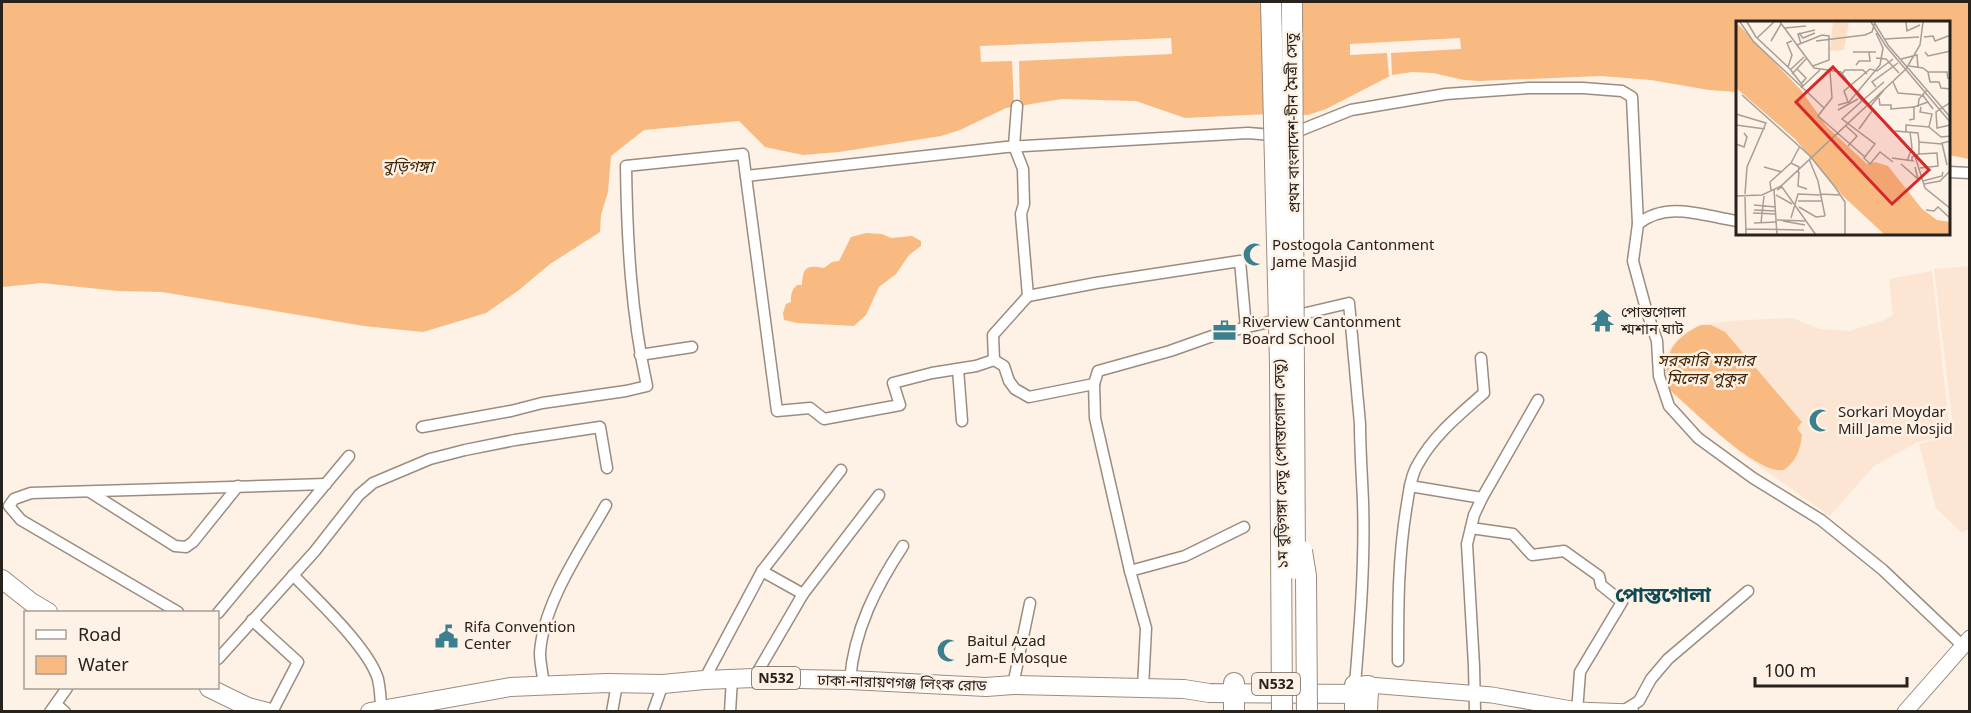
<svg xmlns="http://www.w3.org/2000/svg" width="1971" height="713" font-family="'Noto Sans','Noto Sans Bengali',sans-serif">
<rect width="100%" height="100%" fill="#fef1e5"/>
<g fill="#fce5d2">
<path d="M1969 266 1970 528 1962 533 1936 508 1919 444 1954 434 1934 269Z"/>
<path d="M1932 271 1950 433 1916 443 1874 466 1830 516 1742 454 1669 391 1664 369 1670 348 1682 335 1699 325 1730 321 1792 318 1820 329 1850 331 1882 321 1893 315 1889 279Z"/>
</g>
<g fill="#f8ba81">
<path d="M2 2H1969V159L1949 155 1948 22H1737V92L1709 90 1651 80 1601 76 1480 81 1464 80 1433 73 1412 72 1392 75 1326 109 1308 115 1269 114 1185 118 1136 101 1062 99 1006 108 960 130 941 136 839 152 803 155 765 147 739 121 644 130 611 156 608 192 601 215 600 232 550 264 519 290 486 313 423 332 364 326 162 292 118 291 42 283 2 287Z"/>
<path d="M866 233 882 234 891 238 912 236 921 241V246L909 255 896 274 879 287 866 315 854 326 797 323 784 320 783 313 786 304 791 302C791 294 791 291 797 285H802C803 266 807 265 824 268L832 262 839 261 851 237Z"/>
<path d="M1701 325H1711L1725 332 1802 422 1797 428 1802 435C1800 450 1797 460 1784 470 1756 475 1691 408 1669 389 1662 357 1671 339 1701 325Z"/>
</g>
<g fill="#fef1e5">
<path d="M1171 38 1172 54 1019 61 1020 105 1014 106 1012 61 981 62 980 46Z"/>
<path d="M1460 38 1461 49 1391 53 1392 75 1389 76 1387 53 1350 55V44Z"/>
</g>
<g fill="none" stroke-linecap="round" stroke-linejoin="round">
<defs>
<g id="minor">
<path d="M1017 106 1014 146 1023 169 1024 204 1021 214 1028 296 1096 283 1240 261 1246 328"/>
<path d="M1948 172 1970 173"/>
<path d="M746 176 1006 147 1248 133 1286 136 1351 110 1446 94 1529 88H1583L1622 91 1632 97 1638 224 1633 261 1646 309 1657 341 1659 376 1669 406 1698 438 1753 478 1821 520 1883 570 1963 646"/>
<path d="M1638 224C1667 200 1704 216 1737 221"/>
<path d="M640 355 692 347"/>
<path d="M994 360 993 335 1028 296"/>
<path d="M958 369 962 421"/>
<path d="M422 427 511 411 542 403 626 391 647 386C631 313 627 240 626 166L743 154 777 411 810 408 824 419 900 405 893 383 932 373 976 366 994 360 1004 366 1009 381 1015 389 1029 397 1094 384"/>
<path d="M1410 486 1482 498"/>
<path d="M90 492 175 546 186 547 193 542 238 486"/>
<path d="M1471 528 1513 534 1532 555 1564 551 1599 576 1601 585 1622 602 1580 672 1577 712"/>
<path d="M762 571 841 470"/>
<path d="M1130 571 1185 556 1244 527"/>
<path d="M293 575C317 600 368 647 378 679 380 689 381 702 381 712"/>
<path d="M178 612 21 520 9 506 14 499 31 493 326 484"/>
<path d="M218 613 349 456"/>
<path d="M252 620 298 662 272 712"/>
<path d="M218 659 315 551 359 495 373 483 430 459 465 450 515 440 600 427 607 468"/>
<path d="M1398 661C1398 608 1398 556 1407 504 1409 491 1411 475 1418 464 1434 435 1459 415 1484 393L1481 358"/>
<path d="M754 678 803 594 879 495"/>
<path d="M704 680 762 571 803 594"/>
<path d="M850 680C854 630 876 587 903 546"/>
<path d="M1013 685 1030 603"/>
<path d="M544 686C543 675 540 664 540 653 543 603 582 548 606 505"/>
<path d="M1143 688 1146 628 1130 571 1095 418 1094 384 1098 371 1170 351 1218 334 1349 303 1360 424C1360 450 1362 476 1363 502 1365 563 1360 624 1355 685"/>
<path d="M56 704 65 712"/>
<path d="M1623 711 1639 701 1651 679 1668 659 1748 591"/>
<path d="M50 712 67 688"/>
<path d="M612 712 617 684"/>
<path d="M653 712 663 684"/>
<path d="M730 712 732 679"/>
<path d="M1475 712 1474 666 1467 544 1474 515 1482 498 1538 400"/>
</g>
<g id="secondary">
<path d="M1369 685 1492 695 1577 710 1631 712"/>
<path d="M1905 712 1970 638"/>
</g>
<g id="trunk">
<path d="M2 579 31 602 48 612"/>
<path d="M1365 685H1369L1368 712"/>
<path d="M209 688 248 707 267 712"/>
<path d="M370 712 510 687 607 683 663 684 704 680 754 678 850 680 986 687 1013 685 1184 689 1209 693 1369 694"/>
</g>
<g id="motorway">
<path d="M1234 712V683"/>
<path d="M1355 712V685"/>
</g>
</defs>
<use href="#minor" stroke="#9b8c7f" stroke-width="13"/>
<use href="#secondary" stroke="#9b8c7f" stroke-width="17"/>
<use href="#trunk" stroke="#9b8c7f" stroke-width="20"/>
<use href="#motorway" stroke="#9b8c7f" stroke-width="22"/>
<use href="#minor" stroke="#fff" stroke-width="10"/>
<use href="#secondary" stroke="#fff" stroke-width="15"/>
<use href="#trunk" stroke="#fff" stroke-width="18"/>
<use href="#motorway" stroke="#fff" stroke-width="20"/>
<defs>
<g id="motorway-bridge">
<path d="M1271 2 1280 364 1282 712"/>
<path d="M1292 2 1295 569"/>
<path d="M1302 551 1306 576 1307 712"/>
</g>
</defs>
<use href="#motorway-bridge" stroke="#9b8c7f" stroke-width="22" stroke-linecap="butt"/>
<use href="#motorway-bridge" stroke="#fff" stroke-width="20"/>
</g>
<defs>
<symbol id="mosque-bare" viewBox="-9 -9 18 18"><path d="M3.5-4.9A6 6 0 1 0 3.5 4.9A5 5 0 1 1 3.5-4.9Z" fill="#3b808e" stroke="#fef1e5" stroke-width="2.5" paint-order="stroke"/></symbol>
<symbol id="temple-bare" viewBox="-9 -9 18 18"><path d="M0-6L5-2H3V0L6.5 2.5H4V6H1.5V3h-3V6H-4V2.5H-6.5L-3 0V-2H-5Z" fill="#3b808e" stroke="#fef1e5" stroke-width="2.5" paint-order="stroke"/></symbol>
<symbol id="office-bare" viewBox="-9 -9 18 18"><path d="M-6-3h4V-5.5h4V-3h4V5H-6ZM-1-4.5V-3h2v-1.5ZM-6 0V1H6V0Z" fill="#3b808e" stroke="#fef1e5" stroke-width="2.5" paint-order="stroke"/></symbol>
<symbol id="civic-bare" viewBox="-9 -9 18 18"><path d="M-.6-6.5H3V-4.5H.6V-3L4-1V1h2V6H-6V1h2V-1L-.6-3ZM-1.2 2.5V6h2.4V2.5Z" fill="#3b808e" stroke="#fef1e5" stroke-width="2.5" paint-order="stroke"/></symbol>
</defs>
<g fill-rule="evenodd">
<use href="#mosque-bare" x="1238" y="238" width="33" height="33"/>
<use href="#temple-bare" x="1586" y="304" width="33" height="33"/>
<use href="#office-bare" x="1208" y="314" width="33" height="33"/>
<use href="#mosque-bare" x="1804" y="404" width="33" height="33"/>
<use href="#civic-bare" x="430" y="620" width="33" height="33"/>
<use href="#mosque-bare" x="932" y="634" width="33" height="33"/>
</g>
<g text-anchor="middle" stroke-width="5" stroke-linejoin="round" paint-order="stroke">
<g fill="#fef1e5" stroke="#686059" stroke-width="1.5">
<rect x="752" y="667" width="48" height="22" rx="4.5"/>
<rect x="1252" y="673" width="48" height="22" rx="4.5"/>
</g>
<g font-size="14" font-weight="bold" fill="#28221d">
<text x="776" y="683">N532</text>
<text x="1276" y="689">N532</text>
</g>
<g font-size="15" fill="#28221d" stroke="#fef1e5">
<text transform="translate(1293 123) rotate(-91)" y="5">প্রথম বাংলাদেশ-চীন মৈত্রী সেতু</text>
<text transform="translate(1281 464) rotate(-91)" y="5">১ম বুড়িগঙ্গা সেতু (পোস্তাগোলা সেতু)</text>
<text transform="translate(902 683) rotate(2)" y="5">ঢাকা-নারায়ণগঞ্জ লিংক রোড</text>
</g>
<g font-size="15" fill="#28221d" stroke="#fef1e5" text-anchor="start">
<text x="1272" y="250">Postogola Cantonment<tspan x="1272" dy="17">Jame Masjid</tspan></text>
<text x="1621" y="317">পোস্তগোলা<tspan x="1621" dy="17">শ্মশান ঘাট</tspan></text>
<text x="1242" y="327">Riverview Cantonment<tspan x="1242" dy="17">Board School</tspan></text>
<text x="1838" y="417">Sorkari Moydar<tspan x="1838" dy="17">Mill Jame Mosjid</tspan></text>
<text x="464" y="632">Rifa Convention<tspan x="464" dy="17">Center</tspan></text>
<text x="967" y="646">Baitul Azad<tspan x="967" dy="17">Jam-E Mosque</tspan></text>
</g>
<g font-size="16" font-style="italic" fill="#442606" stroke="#fef1e5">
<text x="408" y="172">বুড়িগঙ্গা</text>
<text x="1706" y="366">সরকারি ময়দার<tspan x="1706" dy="18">মিলের পুকুর</tspan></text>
</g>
<g font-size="21" font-weight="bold" fill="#0f4a55" stroke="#fef1e5">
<text x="1663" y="602">পোস্তগোলা</text>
</g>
</g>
<g transform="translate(1736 21)">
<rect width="214" height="214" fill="#fef1e5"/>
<path d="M97 1H113L108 29 94 30Z" fill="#fcdec3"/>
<path d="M0 1 65 69 91 106 131 143 139 141 152 145 186 188 201 199 214 201V214H149L108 176 59 118 0 67Z" fill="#f8ba81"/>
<path fill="none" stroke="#f8ba81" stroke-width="3" d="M0 24 89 122M92 125 189 214"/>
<path fill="none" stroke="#a89e95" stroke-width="1.5" d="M4 1 17 20 88 87M11 1 20 16 54 48 67 65 65 67M44 1 78 47 105 51 125 79M135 1 149 24 215 102M138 1 152 24 215 97M170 1 171 10 184 4M49 7 70 5M63 12 67 17 79 12M188 16 197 15 199 20 215 14M21 17 38 1M149 18 183 16M35 20 45 3M80 20 129 14 136 11 139 1M65 23 62 13 79 9M61 24 86 14 93 15V39L77 45M117 31H140M189 31 192 35 215 30M140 37 150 38 163 52M165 38 181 34 182 47M120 44 123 40H134L133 31M173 45 187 47 192 51 194 61H203L205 67 215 68M52 46 56 34 51 22 56 20M61 48 70 57 65 63M54 49 68 36M94 50 96 77 82 95 129 136M192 51H211L212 58M56 53 70 38M106 53 109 49H127L131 53M157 61 162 72 185 74M67 65 84 49M140 66 136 61 162 42M186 73 197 88M6 74 74 135 99 166 109 181V214M143 77 144 84H155V88L178 86M125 78 178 132 189 167 215 188M126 80 106 98 139 123 128 137 134 143 144 131 157 141M126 80 148 61M112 81 108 70 134 48 141 50 157 38M102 84 113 81 144 44 147 27 140 12M182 86 183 78 191 69M133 87 148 69M102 89 122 78M0 93 30 102 11 146 9 173M173 99 178 98V86L192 81M0 104 29 108M214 104 201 107 200 91 215 81M110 105 121 115 112 125M193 106 205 116 215 115M123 108 136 90M159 110 182 112 183 121M170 111V104L193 106 196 93 184 91 185 86M0 123 8 126 11 116 8 112M183 133V121L206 123M156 137 178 140M73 138 82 160 89 195M171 140 176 127 174 111M176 140V136L183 133 201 132 202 145 184 147M55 142 64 125M165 143 182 158 179 146M211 144 206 122 215 120M28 146 46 151M63 151 62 165 71 168M187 160 206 155 207 151M188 163 204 160 215 149M35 169 34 161 55 142 63 146 62 152M38 169 41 214M41 169 46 166 80 214M84 173 104 174M40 174 56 183M0 175 26 174 45 165 170 48 184 24 187 1M9 176 10 214M62 180H85M18 184 40 186M63 186 80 196 89 195M18 189 40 190M190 189 198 190 202 186 215 198M17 192 40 193M55 197 62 173 84 174M41 199 69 200M47 200 69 204M18 202 41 201M25 202 28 175M10 208 68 209"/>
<path fill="#d62828" fill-opacity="0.15" stroke="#d62828" stroke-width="3" d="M97 46 193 149 156 183 60 81Z"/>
<rect width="214" height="214" fill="none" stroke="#28221d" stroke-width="3"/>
</g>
<rect width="1971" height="713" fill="none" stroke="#28221d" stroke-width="6"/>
<rect x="24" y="611" width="195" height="78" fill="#fef1e5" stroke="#a89e95" stroke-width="1.5"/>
<rect x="36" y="630" width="30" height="9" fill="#ffffff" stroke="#a89e95" stroke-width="1.5"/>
<text x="78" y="641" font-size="18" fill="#28221d">Road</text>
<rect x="36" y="656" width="30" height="18" fill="#f8ba81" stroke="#a89e95" stroke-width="1.5"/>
<text x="78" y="671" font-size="18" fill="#28221d">Water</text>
<path d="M1755 677v9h152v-9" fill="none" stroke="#28221d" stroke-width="3"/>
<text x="1764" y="677" font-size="18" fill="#28221d" stroke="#fef1e5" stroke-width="4.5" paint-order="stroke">100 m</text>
</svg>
